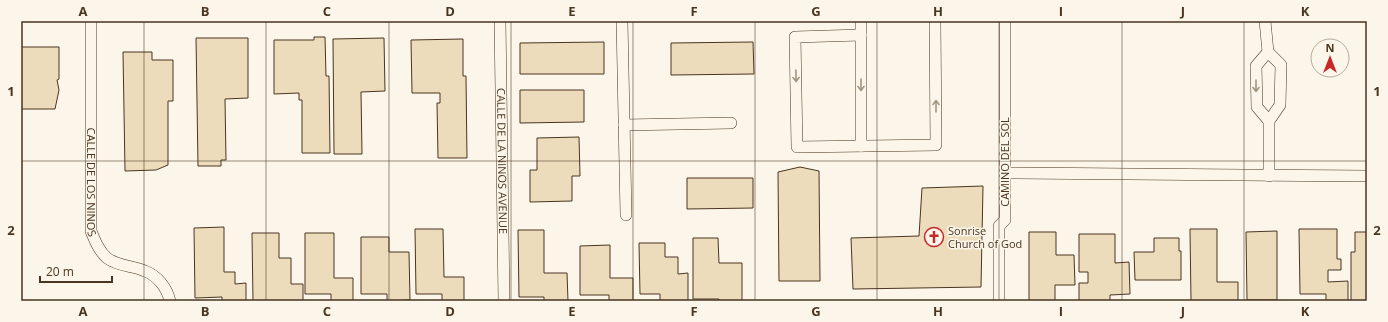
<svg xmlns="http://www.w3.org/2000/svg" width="1388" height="322" font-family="'Open Sans',sans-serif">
<rect width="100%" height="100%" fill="#fbf6e9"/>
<g fill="#ecdcbc" stroke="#4a3520">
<path d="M314 37H325L326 76H329L330 153H302V100H299V93L274 94V40H314Z"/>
<path d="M196 38H248V98L225 99 226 160H221V166H198Z"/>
<path d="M384 38 385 91 361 92 362 154H334L333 39Z"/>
<path d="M463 39V76H466L467 158H438L437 103H440V93H412L411 40Z"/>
<path d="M604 42V74H520V43Z"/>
<path d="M753 42 754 74 671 75V43Z"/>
<path d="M21 47H59V79L57 80 59 90 55 109H21Z"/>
<path d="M123 52H152V60H173V101H168V165L156 170 125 171Z"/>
<path d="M520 90H584V122L520 123Z"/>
<path d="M579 137 580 176H572V201L530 202V170H537V138Z"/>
<path d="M800 167 819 171 820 281H779L778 172Z"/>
<path d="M687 178H753V208L687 209Z"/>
<path d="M983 186 981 287 853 289 851 238 919 236 922 188Z"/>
<path d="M224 227V272H235V284L246 283V301H222V297L195 298 194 228Z"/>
<path d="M415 229H443L444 277H464V301H442V294H416Z"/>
<path d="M1190 229H1217V282H1238V301H1191Z"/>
<path d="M1299 229H1337V259H1341V270H1328V282L1348 281V301H1326V294H1300Z"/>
<path d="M518 230H544V273H567L568 301H544V297H519Z"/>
<path d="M1277 231V300H1247L1246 232Z"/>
<path d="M1029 232H1056V255H1074L1075 285H1055V301H1029Z"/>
<path d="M1355 232H1367V301H1351V252H1355Z"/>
<path d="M252 233H279V258H291V284H303V301H253Z"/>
<path d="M305 233H334V278H353V301H331V294H305Z"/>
<path d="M1079 234H1115V263L1129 262 1130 294 1110 295V301H1079V283H1088V272H1079Z"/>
<path d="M361 237H389V252H409L410 300 387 301V294H361Z"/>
<path d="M693 238H718L719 263H742V301H719V299H693Z"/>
<path d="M1154 238H1179V251H1181V280H1135L1134 252H1154Z"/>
<path d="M639 243H665V257H678V274L688 273V301H660V294H640Z"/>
<path d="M610 245V278H633V301H609V295H580V246Z"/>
</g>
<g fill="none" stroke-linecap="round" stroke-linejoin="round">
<defs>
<g id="lane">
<path id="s1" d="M91 21V231C95 241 99 251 107 258 119 267 132 265 145 271 158 276 167 288 170 301"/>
<path id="s2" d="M500 21 504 301"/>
<path d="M622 21 626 215"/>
<path d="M861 21V146"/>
<path d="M1265 21 1268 52 1281 65 1280 105 1269 121V176"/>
<path d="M861 35 795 37 797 147 936 145 935 21"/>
<path d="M1268 52 1256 66 1257 107 1269 121"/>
<path d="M624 125 731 123"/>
<path d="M1005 173 1367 176"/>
<path d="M999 301V226L1005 220V21"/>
</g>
</defs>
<use href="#lane" stroke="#4a3520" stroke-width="12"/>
<use href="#lane" stroke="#fbf6e9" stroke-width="11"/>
</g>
<defs><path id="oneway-shaft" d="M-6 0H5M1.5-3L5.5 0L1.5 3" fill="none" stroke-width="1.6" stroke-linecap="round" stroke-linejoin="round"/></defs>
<g stroke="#a29684">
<use href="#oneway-shaft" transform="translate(796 76) rotate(89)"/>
<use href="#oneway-shaft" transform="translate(861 85) rotate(90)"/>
<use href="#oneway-shaft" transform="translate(1256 86) rotate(90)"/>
<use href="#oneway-shaft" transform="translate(936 106) rotate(-90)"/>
</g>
<path fill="none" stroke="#4a3520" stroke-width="1" stroke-opacity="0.55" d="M144 21V301M266 21V301M389 21V301M511 21V301M633 21V301M755 21V301M877 21V301M999 21V301M1122 21V301M1244 21V301M21 161H1367"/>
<defs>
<symbol id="church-ring" viewBox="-11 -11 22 22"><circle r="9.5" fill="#fbf6e9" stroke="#c62828" stroke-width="1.5"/><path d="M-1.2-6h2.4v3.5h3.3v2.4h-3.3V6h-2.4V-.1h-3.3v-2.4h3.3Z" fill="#c62828"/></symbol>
</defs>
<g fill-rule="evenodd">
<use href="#church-ring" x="923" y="226" width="22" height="22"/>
</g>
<g text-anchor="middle" stroke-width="3" stroke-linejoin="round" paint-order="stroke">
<g font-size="11" fill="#4a3520" stroke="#fbf6e9">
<text dy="4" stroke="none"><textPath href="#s2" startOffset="140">CALLE DE LA NINOS AVENUE</textPath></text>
<text transform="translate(1005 162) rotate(-90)" y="4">CAMINO DEL SOL</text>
<text dy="4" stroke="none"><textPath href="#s1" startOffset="161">CALLE DE LOS NINOS</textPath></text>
</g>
<g font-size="11" fill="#4a3520" stroke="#fbf6e9" text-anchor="start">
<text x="948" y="235">Sonrise<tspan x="948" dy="13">Church of God</tspan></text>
</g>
</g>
<rect width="1388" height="322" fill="none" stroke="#fbf6e9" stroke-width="44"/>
<g transform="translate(1330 58)"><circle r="19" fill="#fbf6e9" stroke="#b4a999"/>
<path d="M0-3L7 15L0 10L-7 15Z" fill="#c62828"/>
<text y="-6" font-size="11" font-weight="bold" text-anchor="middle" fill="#4a3520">N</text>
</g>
<path d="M40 276v6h72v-6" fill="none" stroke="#4a3520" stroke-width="2"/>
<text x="46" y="276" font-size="12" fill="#4a3520" stroke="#fbf6e9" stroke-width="3" paint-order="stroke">20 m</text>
<rect x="22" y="22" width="1344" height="278" fill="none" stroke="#4a3520" stroke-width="1.5"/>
<g font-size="13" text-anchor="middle" font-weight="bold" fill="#4a3520">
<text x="83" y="16">A</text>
<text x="205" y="16">B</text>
<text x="327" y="16">C</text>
<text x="450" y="16">D</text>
<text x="572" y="16">E</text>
<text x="694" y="16">F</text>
<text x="816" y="16">G</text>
<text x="938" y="16">H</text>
<text x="1061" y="16">I</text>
<text x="1183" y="16">J</text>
<text x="1305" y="16">K</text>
<text x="11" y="96">1</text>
<text x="1377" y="96">1</text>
<text x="11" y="235">2</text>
<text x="1377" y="235">2</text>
<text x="83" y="316">A</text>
<text x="205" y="316">B</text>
<text x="327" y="316">C</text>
<text x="450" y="316">D</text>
<text x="572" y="316">E</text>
<text x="694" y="316">F</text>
<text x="816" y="316">G</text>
<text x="938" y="316">H</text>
<text x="1061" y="316">I</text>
<text x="1183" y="316">J</text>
<text x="1305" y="316">K</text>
</g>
</svg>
